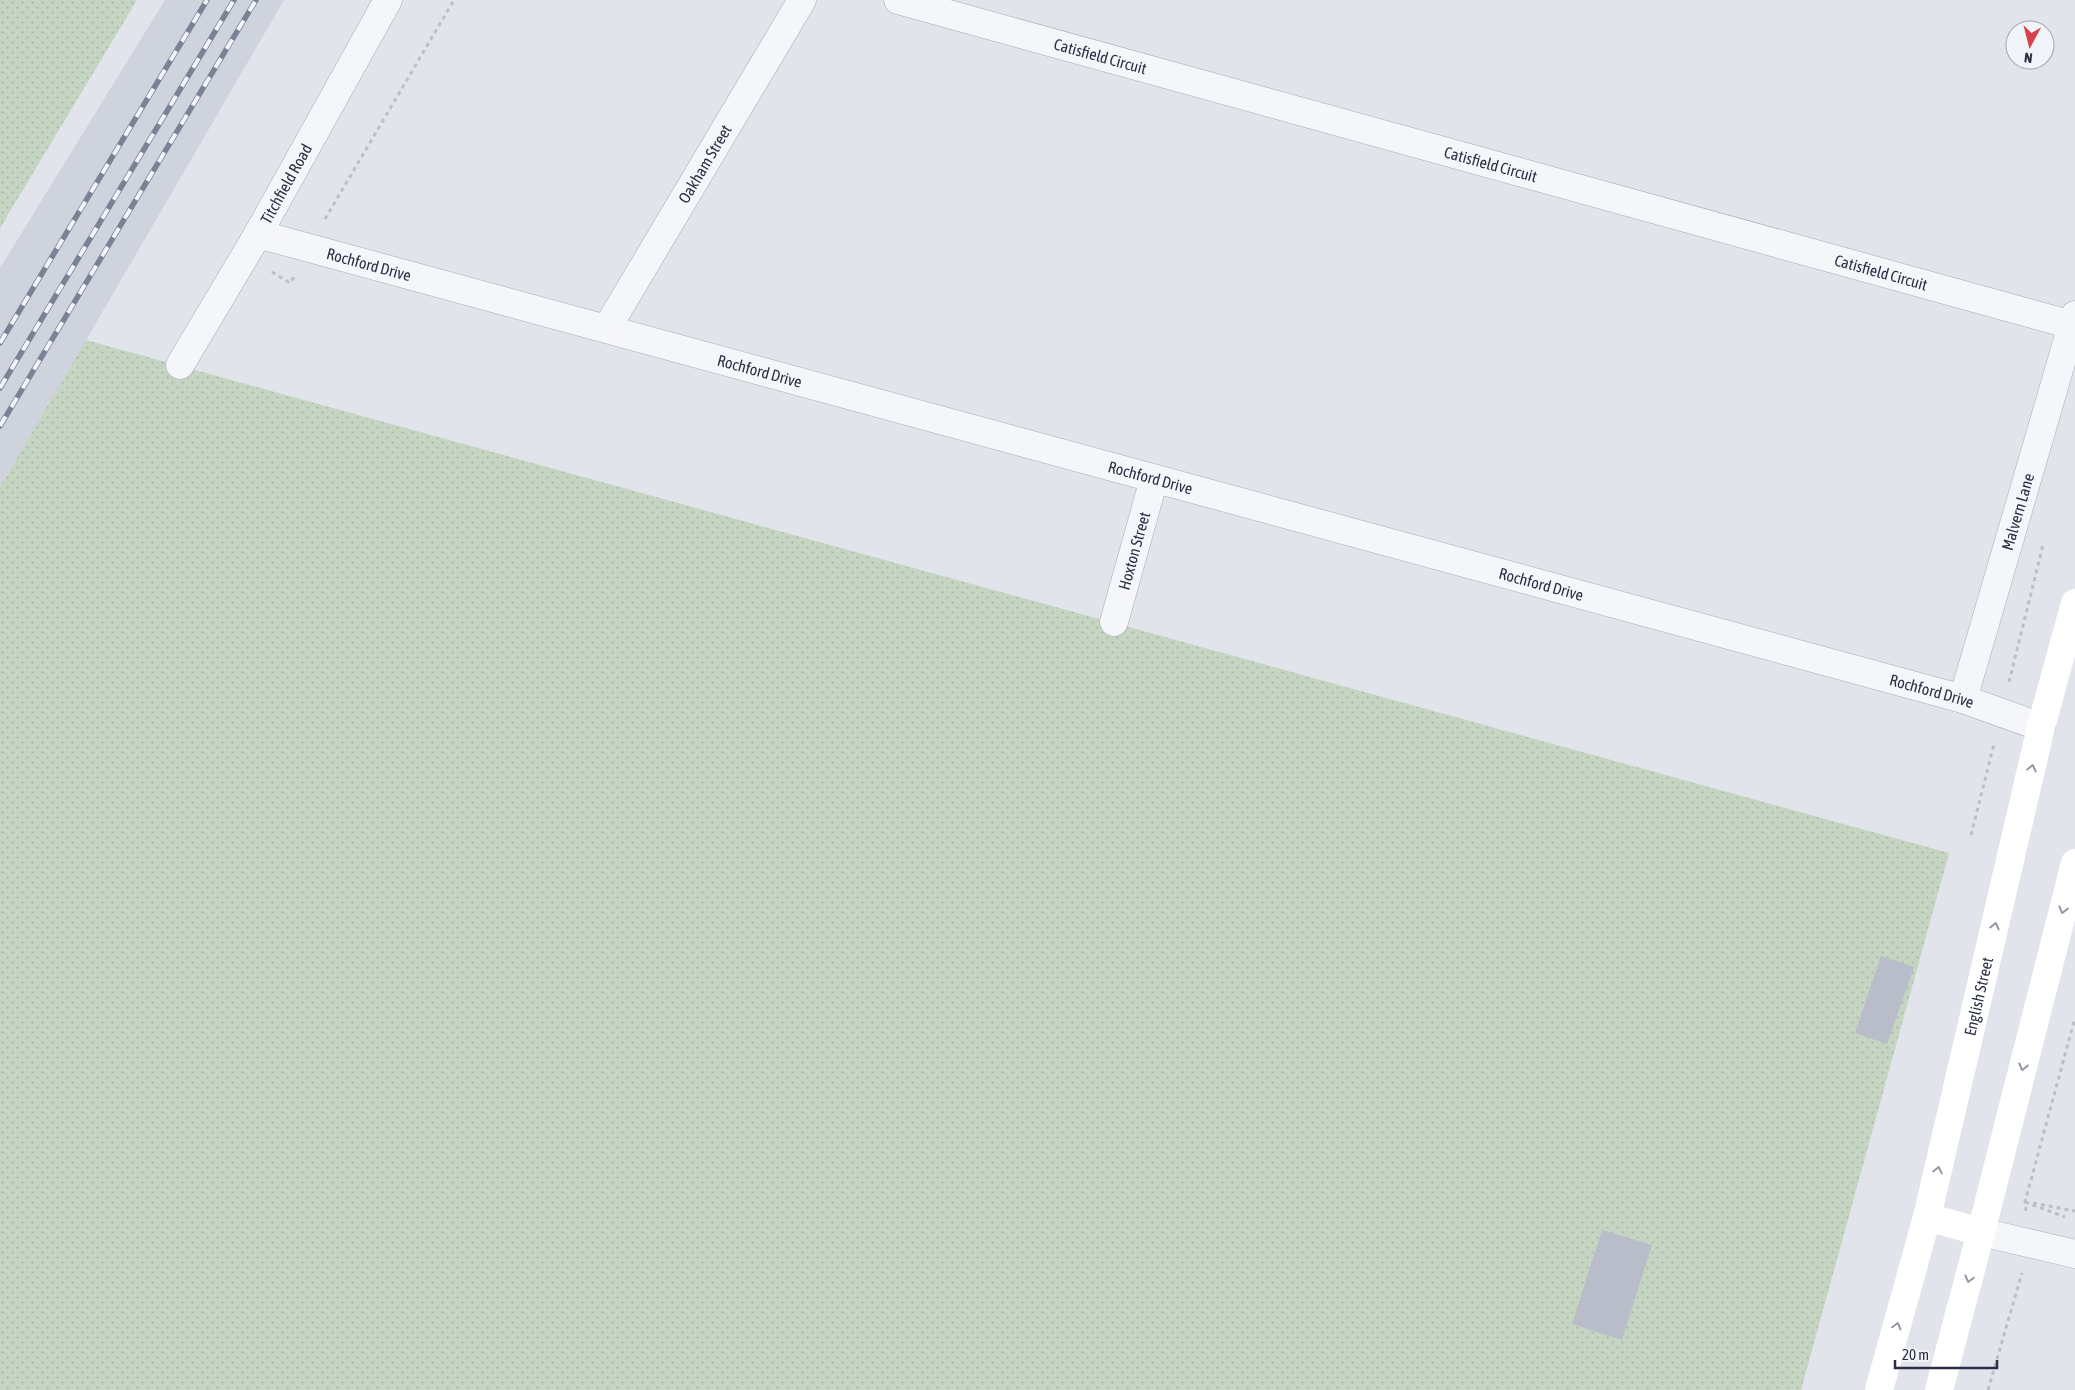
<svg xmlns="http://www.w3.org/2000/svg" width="2075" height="1390" font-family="'Asap Condensed',sans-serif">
<defs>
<pattern id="grass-dots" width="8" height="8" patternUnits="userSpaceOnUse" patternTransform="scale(1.25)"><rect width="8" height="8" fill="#c5d5c2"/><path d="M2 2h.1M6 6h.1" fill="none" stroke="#a9b7a8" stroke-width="1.8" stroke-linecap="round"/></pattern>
</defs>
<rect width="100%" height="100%" fill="#e1e4eb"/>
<path fill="#cfd3dd" d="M165 0H284L0 488V268Z"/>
<g fill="url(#grass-dots)">
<path d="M0 0H137L0 228Z"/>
<path d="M86 340 1949 853 1801 1390H0V487Z"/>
</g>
<g fill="#b8bdc9">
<path d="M1881 956 1914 967 1887 1044 1855 1033Z"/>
<path d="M1602 1230 1652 1245 1622 1340 1572 1324Z"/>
</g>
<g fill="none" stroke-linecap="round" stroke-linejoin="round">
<defs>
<g id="street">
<path id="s1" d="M898 0 2072 325"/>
<path id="s2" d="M258 234 1963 699 2041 727"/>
<path id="s3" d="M607 328 802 0"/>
<path id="s4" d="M180 365 258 234 388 0"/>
<path id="s5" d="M1114 622 1154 479"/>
<path id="s6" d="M1963 699 2075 315"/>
<path d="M1981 1232 2075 1254"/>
</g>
</defs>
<use href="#street" stroke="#a6aab6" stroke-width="29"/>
<g stroke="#bcbfc6" stroke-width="3" stroke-dasharray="4 4" stroke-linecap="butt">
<path d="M325 219 454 0"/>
<path d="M272 272 290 283 294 277"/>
<path d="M2009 682 2043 545"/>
<path d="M1971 835 1994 744"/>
<path d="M2025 1202 2065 1217"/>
<path d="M2033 1203 2075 1211"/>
<path d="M2026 1211 2025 1202 2075 1018"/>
<path d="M1988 1390 2022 1273"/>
</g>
<use href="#street" stroke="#f5f6f9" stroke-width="28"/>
<g stroke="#fff" stroke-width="28">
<path d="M1927 1217 1981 1232"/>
<path id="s7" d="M1879 1390 1927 1217 2041 727 2075 603"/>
<path d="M1939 1390 1981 1232 2075 863"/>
</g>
<defs>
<g id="rail">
<path d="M0 343 207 0"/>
<path d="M0 388 234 0"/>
<path d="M0 426 256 0"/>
</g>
</defs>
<use href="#rail" stroke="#7a8295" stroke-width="5.5"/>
<use href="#rail" stroke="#f1f4f8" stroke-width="4" stroke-dasharray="11" stroke-linecap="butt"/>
</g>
<defs><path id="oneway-chevron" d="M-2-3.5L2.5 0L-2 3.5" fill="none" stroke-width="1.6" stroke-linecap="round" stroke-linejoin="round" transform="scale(1.25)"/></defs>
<g stroke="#9498a2">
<use href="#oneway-chevron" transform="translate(2032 768) rotate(-77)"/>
<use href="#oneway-chevron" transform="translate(2063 910) rotate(104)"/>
<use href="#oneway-chevron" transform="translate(1995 926) rotate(-77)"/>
<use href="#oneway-chevron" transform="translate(2023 1067) rotate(104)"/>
<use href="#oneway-chevron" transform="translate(1938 1170) rotate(-77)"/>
<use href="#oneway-chevron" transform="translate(1969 1279) rotate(105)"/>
<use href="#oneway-chevron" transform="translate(1897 1326) rotate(-75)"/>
</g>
<g text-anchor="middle" stroke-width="5" stroke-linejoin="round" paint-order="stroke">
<g font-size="16" fill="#293044" stroke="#f1f4f8">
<text dy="6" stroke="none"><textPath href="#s1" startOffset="210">Catisfield Circuit</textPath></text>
<text dy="6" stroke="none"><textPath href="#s3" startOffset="191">Oakham Street</textPath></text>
<text dy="6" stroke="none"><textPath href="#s1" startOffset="615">Catisfield Circuit</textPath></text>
<text dy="6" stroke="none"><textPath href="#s4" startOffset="210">Titchfield Road</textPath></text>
<text dy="6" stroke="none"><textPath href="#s2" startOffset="115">Rochford Drive</textPath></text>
<text dy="6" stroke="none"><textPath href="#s1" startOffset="1020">Catisfield Circuit</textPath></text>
<text dy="6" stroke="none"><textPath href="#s2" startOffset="520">Rochford Drive</textPath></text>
<text dy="6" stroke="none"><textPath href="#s2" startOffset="925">Rochford Drive</textPath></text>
<text dy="6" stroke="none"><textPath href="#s6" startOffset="195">Malvern Lane</textPath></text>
<text dy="6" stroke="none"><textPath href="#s5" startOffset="74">Hoxton Street</textPath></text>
<text dy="6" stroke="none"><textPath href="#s2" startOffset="1330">Rochford Drive</textPath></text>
<text dy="6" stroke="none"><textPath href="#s2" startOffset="1735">Rochford Drive</textPath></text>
<text dy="6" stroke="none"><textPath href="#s7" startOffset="406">English Street</textPath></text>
</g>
</g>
<g transform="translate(2030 45) rotate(187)"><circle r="24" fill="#f1f4f8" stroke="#a1a6b0"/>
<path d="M0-4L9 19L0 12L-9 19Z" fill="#d6414c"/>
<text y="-8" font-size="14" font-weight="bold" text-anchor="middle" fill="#293044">N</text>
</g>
<path d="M1895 1360v8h102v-8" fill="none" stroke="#293044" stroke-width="2.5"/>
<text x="1902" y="1360" font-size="15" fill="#293044" stroke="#f1f4f8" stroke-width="4" paint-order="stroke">20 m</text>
</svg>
